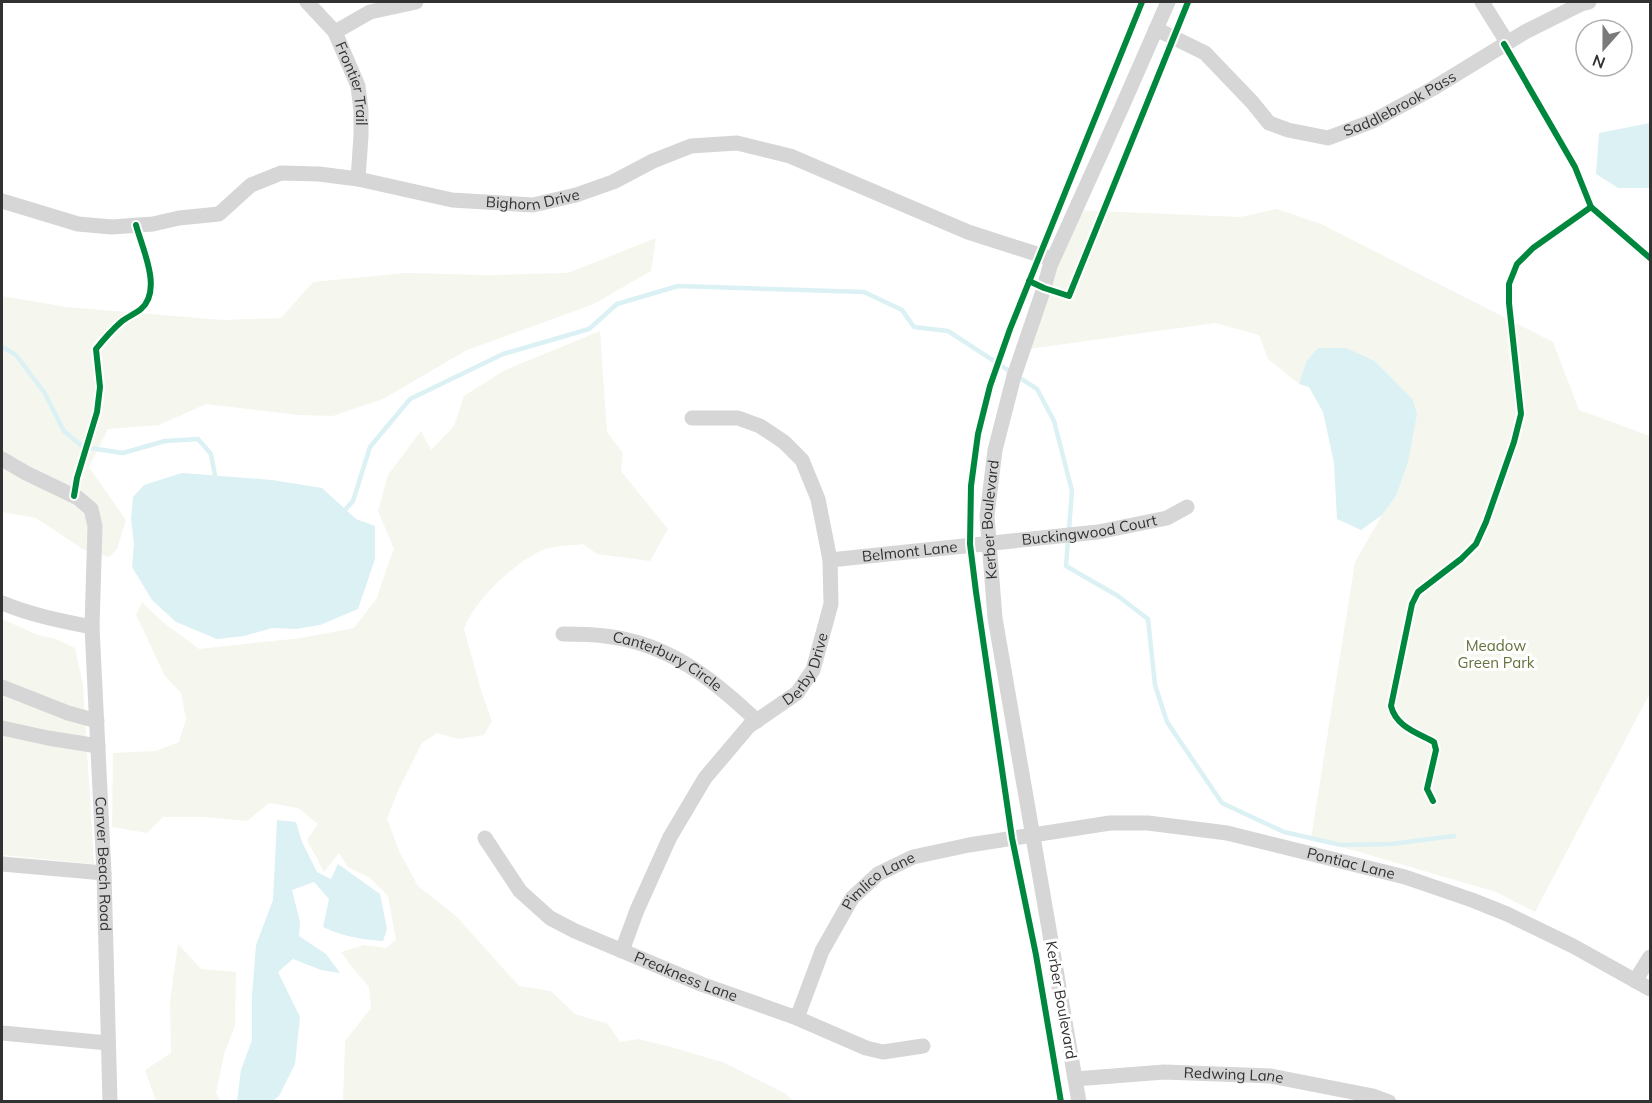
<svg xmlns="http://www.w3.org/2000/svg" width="1652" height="1103" font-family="Mulish,sans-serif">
<rect width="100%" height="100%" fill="#fff"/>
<g fill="#f5f7ee">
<path d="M1277 209 1321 224 1553 342 1579 410 1650 436V693L1535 912 1496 892 1311 838 1355 562 1382 515 1396 496 1417 415 1408 395 1375 361 1306 362 1299 384 1268 359 1259 335 1215 323 1022 350 1075 210 1240 217Z"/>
<path d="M656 238 651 271 594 304 467 350 383 399 333 416 298 415 206 404 159 425 108 429 89 467 126 520 117 549 109 557 84 550 36 518 2 512V296L67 307 223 320 281 318 313 282 405 273 488 275 568 273Z"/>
<path d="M600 331 607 432 623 453 621 471 668 529 650 561 597 554 583 544C570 546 553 545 541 551 514 563 474 601 464 629L481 690 492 721 484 735 458 739 437 733 422 743 397 793 387 819 400 853 418 886 456 916 519 986 551 991 575 1014 608 1024 620 1042 638 1039 671 1047 725 1063 786 1094 794 1101 559 1102 557 1100 552 1102 343 1101 345 1041 371 1008 369 987 351 966 341 952 364 945 386 948 396 940 388 896 370 878 348 867 339 853 324 872 307 840 318 824 298 808 269 803 247 821 203 817H163L147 833 112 827 113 753 155 751 179 742 186 719 181 693 165 676 136 615 142 602 163 622 199 649 301 638 354 628 377 598 386 570 394 549 378 511 388 475 421 431 431 450 454 426 464 396 505 370Z"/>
<path d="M2 619 38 635 56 639 75 648 83 685 94 864 2 855Z"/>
<path d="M178 944 201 969 236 972 235 1026 224 1054 216 1093 221 1101H156L145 1070 171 1053 170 1001Z"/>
</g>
<g fill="#dbf1f4">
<path d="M1650 123V188H1618L1596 174 1599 133Z"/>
<path d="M1318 348H1346L1375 361 1413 400 1417 415 1408 462 1396 496 1382 515 1361 530 1337 519 1334 463 1323 412 1309 387 1299 384 1306 362Z"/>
<path d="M182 473 272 480 322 488 356 519 375 526V559L358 609 320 625 296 629 272 628 244 636 217 639 176 622 152 600 132 567 134 544 131 519 133 497 144 485Z"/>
<path d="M277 820 296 822 302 842 317 872 331 879 338 864 380 894 387 929 383 941C359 939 345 937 323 927L329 899 314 882 292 890 300 922 299 936 326 954 340 973 321 970 293 959 278 972 300 1017 295 1064 279 1096 273 1101H237L241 1070 252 1040V996L256 945 273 900Z"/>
</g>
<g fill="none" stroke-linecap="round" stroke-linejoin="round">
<g stroke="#dbf1f4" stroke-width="4.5">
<path d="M2 347 16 355 44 392 64 431 83 447 123 453 165 441 198 439 211 454 216 481"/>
<path d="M343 512 353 501 370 447 410 399 503 354 589 329 617 304 678 286 864 292 902 310 914 327 948 331 1037 389 1054 421 1072 491 1066 566 1118 596 1148 619 1155 685 1167 722 1222 803 1284 832 1341 845 1391 844 1454 836"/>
</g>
<g stroke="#d6d6d6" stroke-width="15">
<path id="s1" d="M307 2 335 32 358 86 361 111V136L358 179"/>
<path d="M1482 2 1507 42"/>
<path id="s2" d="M1156 29 1205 53 1252 102 1269 123 1288 130 1328 138 1373 121 1432 89 1525 32 1581 4 1589 2"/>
<path d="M335 32 370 12 416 2"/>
<path id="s3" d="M2 201 78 224 112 227 153 224 179 218 219 214 251 185 281 173 319 174 358 179 452 200 533 205 576 195 613 182 653 161 691 146 737 143 790 156 968 232 1052 259"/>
<path id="s4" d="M2 459 26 473 78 498 91 509 95 526 92 627 104 873 110 1102"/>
<path id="s5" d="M830 560 1098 532 1167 518 1187 507"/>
<path d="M2 603C31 615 61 621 92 627"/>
<path id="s6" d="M563 634C577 634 591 634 605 636 668 643 713 679 757 721"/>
<path d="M2 687 68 713 97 721"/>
<path d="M2 728 48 738 98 746"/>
<path id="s7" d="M485 838 520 891 550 918 575 931 701 984 797 1018 866 1048 883 1052 923 1046"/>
<path d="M2 864 104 873"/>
<path id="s8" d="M622 951 637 910 670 837 705 778 749 726 797 693 813 670 831 604 830 560 818 499 802 460 784 442 760 426 738 418H692"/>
<path d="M1635 981 1650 957"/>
<path id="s9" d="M797 1018 822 951 852 898 878 874 913 857 969 845 1110 823H1148L1227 833 1405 877 1472 900 1507 914 1573 946 1650 989"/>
<path d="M2 1033 108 1043"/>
<path id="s10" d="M1075 1079 1164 1072 1271 1076 1373 1096 1389 1102"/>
<path id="s11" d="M1079 1102 995 618 987 516 995 450 1014 376 1044 288 1050 266 1121 109 1168 2"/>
</g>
<defs>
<g id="cycleway">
<path d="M1504 44 1575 167 1591 207 1650 258"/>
<path d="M1029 281 1044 288 1069 296 1188 2"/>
<path d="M74 496 77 478 97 412 100 387 96 349C104 339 112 330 121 322 127 317 135 314 141 309 163 290 142 248 136 225"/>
<path d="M1433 801 1427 789 1436 750 1434 742C1418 733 1396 727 1391 706L1412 604 1418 592 1461 559 1476 544 1486 522 1514 442 1521 414 1509 303V284L1517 264 1533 248 1591 207"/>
<path d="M1061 1102 1036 955 1012 838 976 592 970 544 971 486 978 434 990 386 1010 329 1142 2"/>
</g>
</defs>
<use href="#cycleway" stroke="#fff" stroke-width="10"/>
<use href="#cycleway" stroke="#00873e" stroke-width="6"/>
</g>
<g text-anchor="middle" stroke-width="6" stroke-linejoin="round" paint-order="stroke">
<g font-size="15" fill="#323232" stroke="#fff">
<text dy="5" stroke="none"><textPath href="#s1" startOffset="96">Frontier Trail</textPath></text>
<text dy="5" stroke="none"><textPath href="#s2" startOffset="290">Saddlebrook Pass</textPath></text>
<text dy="5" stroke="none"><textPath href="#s3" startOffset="552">Bighorn Drive</textPath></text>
<text dy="5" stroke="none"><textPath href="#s11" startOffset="590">Kerber Boulevard</textPath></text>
<text dy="5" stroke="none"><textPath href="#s5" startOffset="261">Buckingwood Court</textPath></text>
<text dy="5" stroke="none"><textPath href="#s5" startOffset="80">Belmont Lane</textPath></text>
<text dy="5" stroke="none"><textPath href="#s6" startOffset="110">Canterbury Circle</textPath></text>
<text dy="5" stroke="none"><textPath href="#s8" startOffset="344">Derby Drive</textPath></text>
<text dy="5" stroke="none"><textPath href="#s4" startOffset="458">Carver Beach Road</textPath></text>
<text dy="5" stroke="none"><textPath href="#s9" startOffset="652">Pontiac Lane</textPath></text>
<text dy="5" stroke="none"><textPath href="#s9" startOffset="164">Pimlico Lane</textPath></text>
<text dy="5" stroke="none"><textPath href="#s7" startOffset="252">Preakness Lane</textPath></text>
<text transform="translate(1061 1000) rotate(80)" y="5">Kerber Boulevard</text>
<text dy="5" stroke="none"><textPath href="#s10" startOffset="159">Redwing Lane</textPath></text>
</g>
<g font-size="15" fill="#64733b" stroke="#fff">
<text x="1496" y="651">Meadow<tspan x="1496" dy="17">Green Park</tspan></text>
</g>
</g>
<rect width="1652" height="1103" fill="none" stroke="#323232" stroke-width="6"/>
<g transform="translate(1604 48) rotate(201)"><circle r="28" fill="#ffffff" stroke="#adadad" stroke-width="1.5"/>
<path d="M0-4.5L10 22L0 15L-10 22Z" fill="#7a7a7a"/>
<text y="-9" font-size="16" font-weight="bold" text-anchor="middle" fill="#323232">N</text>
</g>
</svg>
